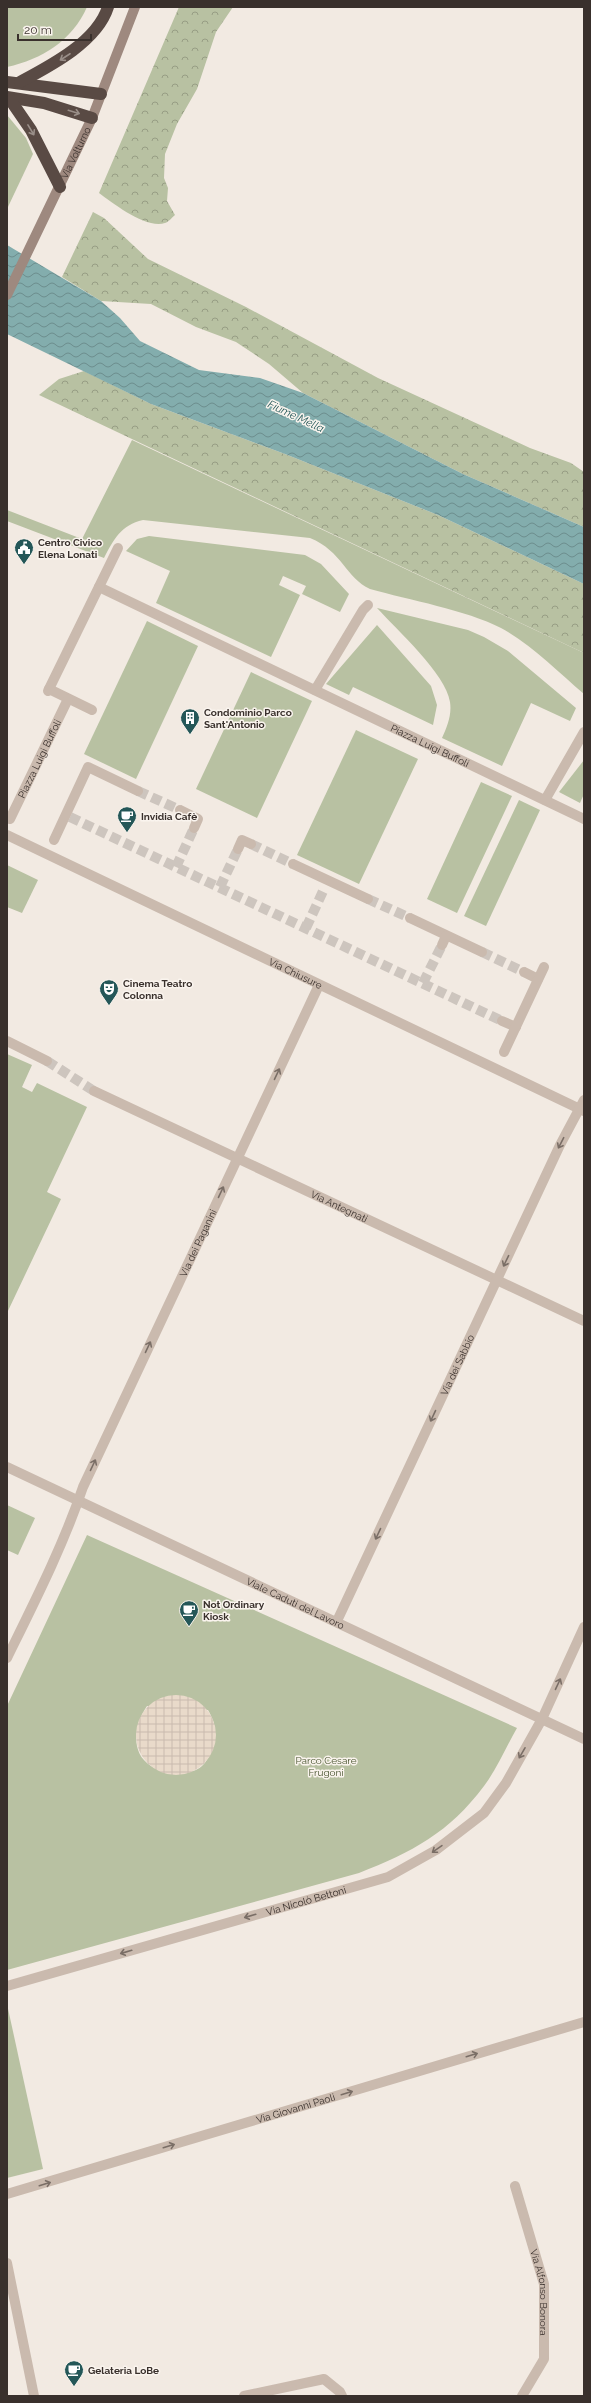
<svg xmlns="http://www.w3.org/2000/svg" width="591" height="2403" font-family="Raleway,sans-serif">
<defs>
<pattern id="forest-crowns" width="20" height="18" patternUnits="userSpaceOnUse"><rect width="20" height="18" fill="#b8c1a2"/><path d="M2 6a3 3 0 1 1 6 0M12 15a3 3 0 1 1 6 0" fill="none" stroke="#979d84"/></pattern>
<pattern id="plaza-grid" width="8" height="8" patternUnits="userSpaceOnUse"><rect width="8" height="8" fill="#e9daca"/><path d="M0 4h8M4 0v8" fill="none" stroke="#c9bbae"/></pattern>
<pattern id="water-waves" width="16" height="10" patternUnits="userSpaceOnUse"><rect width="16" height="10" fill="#83adad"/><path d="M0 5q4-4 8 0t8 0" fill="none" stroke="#6c8d8d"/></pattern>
</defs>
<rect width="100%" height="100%" fill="#f2eae2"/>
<g fill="#b8c1a2" fill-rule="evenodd">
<path d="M7 7H87C72 41 42 59 7 67Z"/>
<path d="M7 115 26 138 33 154 7 209Z"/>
<path d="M132 440 584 653V694C558 672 532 645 501 628 466 610 409 600 370 589 346 578 342 551 310 538L143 520C121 525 114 539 104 558L7 521V510L82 539Z"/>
<path d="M149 536 305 555 321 564 349 594 340 612 302 594 306 586 283 576 279 585 300 595 271 657 156 603 170 571 126 551 137 539Z"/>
<path d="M377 608 468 630 484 637 508 651 576 708 570 721 531 703 502 766 442 738C447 727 452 715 450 702 446 674 397 630 377 608Z"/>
<path d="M147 621 198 646 136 779 84 754Z"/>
<path d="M377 625 431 686 437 705 433 725 353 687 349 695 326 684Z"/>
<path d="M251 672 312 701 257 818 196 789Z"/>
<path d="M356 730 418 759 359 884 297 855Z"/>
<path d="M584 760V794L580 803 559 792Z"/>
<path d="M481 782 512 796 457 913 427 899Z"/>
<path d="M519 800 540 810 486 926 464 916Z"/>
<path d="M7 865 38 880 22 913 7 907Z"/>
<path d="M7 1054 32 1065 22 1087 32 1092 37 1083 87 1107 47 1192 61 1199 7 1313Z"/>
<path d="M7 1505 35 1518 18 1555 7 1550Z"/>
<path d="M87 1535 517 1728C506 1747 497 1769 484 1786 449 1833 412 1852 359 1873L7 1970V1706ZM147 1706 208 1710C216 1724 217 1733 212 1748 204 1773 192 1774 169 1770 164 1769 155 1769 151 1766 129 1752 135 1724 147 1706Z"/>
<path d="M7 2004 43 2169 7 2178Z"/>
</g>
<g fill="url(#forest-crowns)">
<path d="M179 7H233L216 32 197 89 177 124 165 154 164 178 168 188 167 201 175 215C172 217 169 222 165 223 146 229 114 204 99 193Z"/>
<path d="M93 212 104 218 148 259 246 307 378 378 530 448 571 463 584 472V527L463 474 303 393 269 364 236 342 196 327 151 304 101 301 62 277Z"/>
<path d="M84 371 151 404 285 454 438 515 584 584V653L39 395 59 379Z"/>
</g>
<circle fill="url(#plaza-grid)" cx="176" cy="1735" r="40"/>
<path fill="url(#water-waves)" d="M7 245 101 301 120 318 140 341 199 370 260 378 303 393 463 474 584 527V584L438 515 285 454 151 404 7 334Z"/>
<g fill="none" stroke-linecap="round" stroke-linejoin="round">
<g stroke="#cdc5be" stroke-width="10" stroke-dasharray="10 5" stroke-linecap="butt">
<path d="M138 791 180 810"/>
<path d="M70 817 502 1021"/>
<path d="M251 844 293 864"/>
<path d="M176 867 194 828"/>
<path d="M220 887 238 849"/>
<path d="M368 899 410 918"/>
<path d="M306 928 324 889"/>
<path d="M482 952 524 972"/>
<path d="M423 983 442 945"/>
<path d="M47 1061 94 1091"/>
</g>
<g stroke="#cabaae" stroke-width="10">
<path id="s1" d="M99 587 584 819"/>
<path d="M49 689 92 710"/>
<path d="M315 690 363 610 368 605"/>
<path d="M48 691 118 548"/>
<path d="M545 800 584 732"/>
<path d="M180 810 198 819 194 828"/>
<path id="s2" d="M10 819 68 699"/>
<path id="s3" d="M7 835 584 1111"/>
<path d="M54 840 88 767 138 791"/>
<path d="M238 849 242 840 251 844"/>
<path d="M293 864 368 899"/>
<path d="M410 918 482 952"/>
<path d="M442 945 446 936"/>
<path d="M524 972 538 979"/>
<path d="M502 1021 516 1027"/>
<path d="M7 1041 47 1061"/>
<path d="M504 1052 544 967"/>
<path id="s4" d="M94 1091 584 1321"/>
<path id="s5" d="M7 1467 584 1739"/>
<path id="s6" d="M337 1621 560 1145 584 1100"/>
<path id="s7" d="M7 1658C35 1601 63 1546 83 1487L319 985"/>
<path id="s8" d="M7 1986 388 1877 436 1850 484 1813 506 1783 542 1719 584 1627"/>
<path id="s9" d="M515 2186 544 2284V2359L522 2396"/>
<path id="s10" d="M7 2194 584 2022"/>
<path d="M7 2263 34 2396"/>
<path d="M244 2396 324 2379 340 2392 342 2396"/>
</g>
<path stroke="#9e897f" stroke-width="10" id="s11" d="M7 295 92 118 135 7"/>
<g stroke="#594a44" stroke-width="12">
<path d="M7 82 101 94"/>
<path d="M20 82C50 66 97 42 108 7"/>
<path d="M7 97 44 103 92 118"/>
<path d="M9 98 31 130 60 187"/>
</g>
</g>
<defs><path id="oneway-shaft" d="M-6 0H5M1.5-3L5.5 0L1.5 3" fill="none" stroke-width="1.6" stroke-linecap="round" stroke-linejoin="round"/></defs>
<g stroke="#998e88">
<use href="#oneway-shaft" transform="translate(65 57) rotate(147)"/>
<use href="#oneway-shaft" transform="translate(74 112) rotate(17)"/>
<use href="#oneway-shaft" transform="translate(31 130) rotate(59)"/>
</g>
<g stroke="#7a6e66">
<use href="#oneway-shaft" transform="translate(277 1074) rotate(-65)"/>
<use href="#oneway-shaft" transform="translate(561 1143) rotate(117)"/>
<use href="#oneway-shaft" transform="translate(221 1192) rotate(-65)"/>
<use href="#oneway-shaft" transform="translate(506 1261) rotate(116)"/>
<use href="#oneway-shaft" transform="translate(148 1347) rotate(-65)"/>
<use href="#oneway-shaft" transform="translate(433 1416) rotate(115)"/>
<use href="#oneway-shaft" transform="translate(93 1465) rotate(-65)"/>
<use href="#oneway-shaft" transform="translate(378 1534) rotate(115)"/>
<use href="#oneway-shaft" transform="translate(558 1684) rotate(-65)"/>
<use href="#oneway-shaft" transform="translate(522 1753) rotate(120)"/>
<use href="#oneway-shaft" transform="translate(437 1849) rotate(145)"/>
<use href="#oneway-shaft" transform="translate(250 1916) rotate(164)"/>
<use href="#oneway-shaft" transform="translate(126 1952) rotate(164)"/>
<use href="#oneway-shaft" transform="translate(472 2055) rotate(-17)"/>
<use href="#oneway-shaft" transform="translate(347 2093) rotate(-17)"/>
<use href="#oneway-shaft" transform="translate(169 2146) rotate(-17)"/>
<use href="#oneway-shaft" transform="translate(45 2184) rotate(-17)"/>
</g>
<defs>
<symbol id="civic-pin" viewBox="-11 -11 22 30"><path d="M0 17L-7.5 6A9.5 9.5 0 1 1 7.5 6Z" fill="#245758" stroke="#faf4ee"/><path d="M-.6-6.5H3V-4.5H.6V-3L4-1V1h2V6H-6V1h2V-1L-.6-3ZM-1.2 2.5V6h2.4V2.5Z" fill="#fff"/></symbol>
<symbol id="building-pin" viewBox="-11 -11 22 30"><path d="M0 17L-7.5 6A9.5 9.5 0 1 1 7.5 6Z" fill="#245758" stroke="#faf4ee"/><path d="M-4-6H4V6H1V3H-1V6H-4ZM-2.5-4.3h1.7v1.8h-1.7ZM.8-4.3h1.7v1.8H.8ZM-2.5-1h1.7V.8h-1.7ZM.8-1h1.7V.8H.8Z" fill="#fff"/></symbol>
<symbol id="cafe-pin" viewBox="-11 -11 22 30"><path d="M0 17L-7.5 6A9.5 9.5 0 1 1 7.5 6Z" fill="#245758" stroke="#faf4ee"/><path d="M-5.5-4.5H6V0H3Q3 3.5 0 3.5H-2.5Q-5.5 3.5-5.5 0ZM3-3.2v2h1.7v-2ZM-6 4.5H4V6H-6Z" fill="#fff"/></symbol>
<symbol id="theatre-pin" viewBox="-11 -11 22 30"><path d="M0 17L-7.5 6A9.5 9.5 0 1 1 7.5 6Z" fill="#245758" stroke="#faf4ee"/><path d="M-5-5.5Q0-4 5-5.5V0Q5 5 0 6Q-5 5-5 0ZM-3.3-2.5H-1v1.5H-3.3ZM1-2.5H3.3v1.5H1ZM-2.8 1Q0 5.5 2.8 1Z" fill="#fff"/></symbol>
</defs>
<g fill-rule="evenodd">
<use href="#civic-pin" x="13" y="537" width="22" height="30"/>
<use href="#building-pin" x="179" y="707" width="22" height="30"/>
<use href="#cafe-pin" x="116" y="805" width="22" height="30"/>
<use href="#theatre-pin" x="98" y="978" width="22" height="30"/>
<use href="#cafe-pin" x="178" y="1599" width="22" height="30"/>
<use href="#cafe-pin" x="63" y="2359" width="22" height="30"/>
</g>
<g text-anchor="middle" stroke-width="3" stroke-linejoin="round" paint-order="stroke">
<g font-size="10" fill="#39302c" stroke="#faf4ee">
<text dy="4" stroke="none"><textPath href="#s11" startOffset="158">Via Volturno</textPath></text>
<text dy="4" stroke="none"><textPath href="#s1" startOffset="367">Piazza Luigi Buffoli</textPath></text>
<text dy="4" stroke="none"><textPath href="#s2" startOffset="67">Piazza Luigi Buffoli</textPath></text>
<text dy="4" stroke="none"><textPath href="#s3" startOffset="320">Via Chiusure</textPath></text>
<text dy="4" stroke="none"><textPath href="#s4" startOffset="271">Via Antegnati</textPath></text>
<text dy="4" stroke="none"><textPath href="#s7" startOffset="457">Via dei Paganini</textPath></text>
<text dy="4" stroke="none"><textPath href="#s6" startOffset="283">Via dei Sabbio</textPath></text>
<text dy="4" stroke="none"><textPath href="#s5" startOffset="319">Viale Caduti del Lavoro</textPath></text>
<text dy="4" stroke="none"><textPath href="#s8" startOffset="311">Via Nicolò Bettoni</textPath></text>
<text dy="4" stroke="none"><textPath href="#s10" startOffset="301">Via Giovanni Paoli</textPath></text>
<text dy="4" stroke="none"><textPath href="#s9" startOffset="110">Via Alfonso Bonora</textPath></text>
</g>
<g font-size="10" font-weight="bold" fill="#39302c" stroke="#faf4ee" text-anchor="start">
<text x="38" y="546">Centro Civico<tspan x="38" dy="12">Elena Lonati</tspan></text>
<text x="204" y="716">Condominio Parco<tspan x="204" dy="12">Sant'Antonio</tspan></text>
<text x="141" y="820">Invidia Cafè</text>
<text x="123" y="987">Cinema Teatro<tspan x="123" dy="12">Colonna</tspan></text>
<text x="203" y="1608">Not Ordinary<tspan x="203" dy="12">Kiosk</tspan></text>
<text x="88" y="2374">Gelateria LoBe</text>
</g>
<g font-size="10" fill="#4a5631" stroke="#faf4ee">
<text x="326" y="1764">Parco Cesare<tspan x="326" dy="12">Frugoni</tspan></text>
</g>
<g font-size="11" font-style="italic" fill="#245758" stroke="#faf4ee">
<text transform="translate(296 416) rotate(25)" y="4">Fiume Mella</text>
</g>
</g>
<rect width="591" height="2403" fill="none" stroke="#39302c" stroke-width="16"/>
<path d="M18 34v6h73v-6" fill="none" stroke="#39302c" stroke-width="2"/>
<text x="24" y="34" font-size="12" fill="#39302c" stroke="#faf4ee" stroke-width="3" paint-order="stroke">20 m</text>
</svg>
